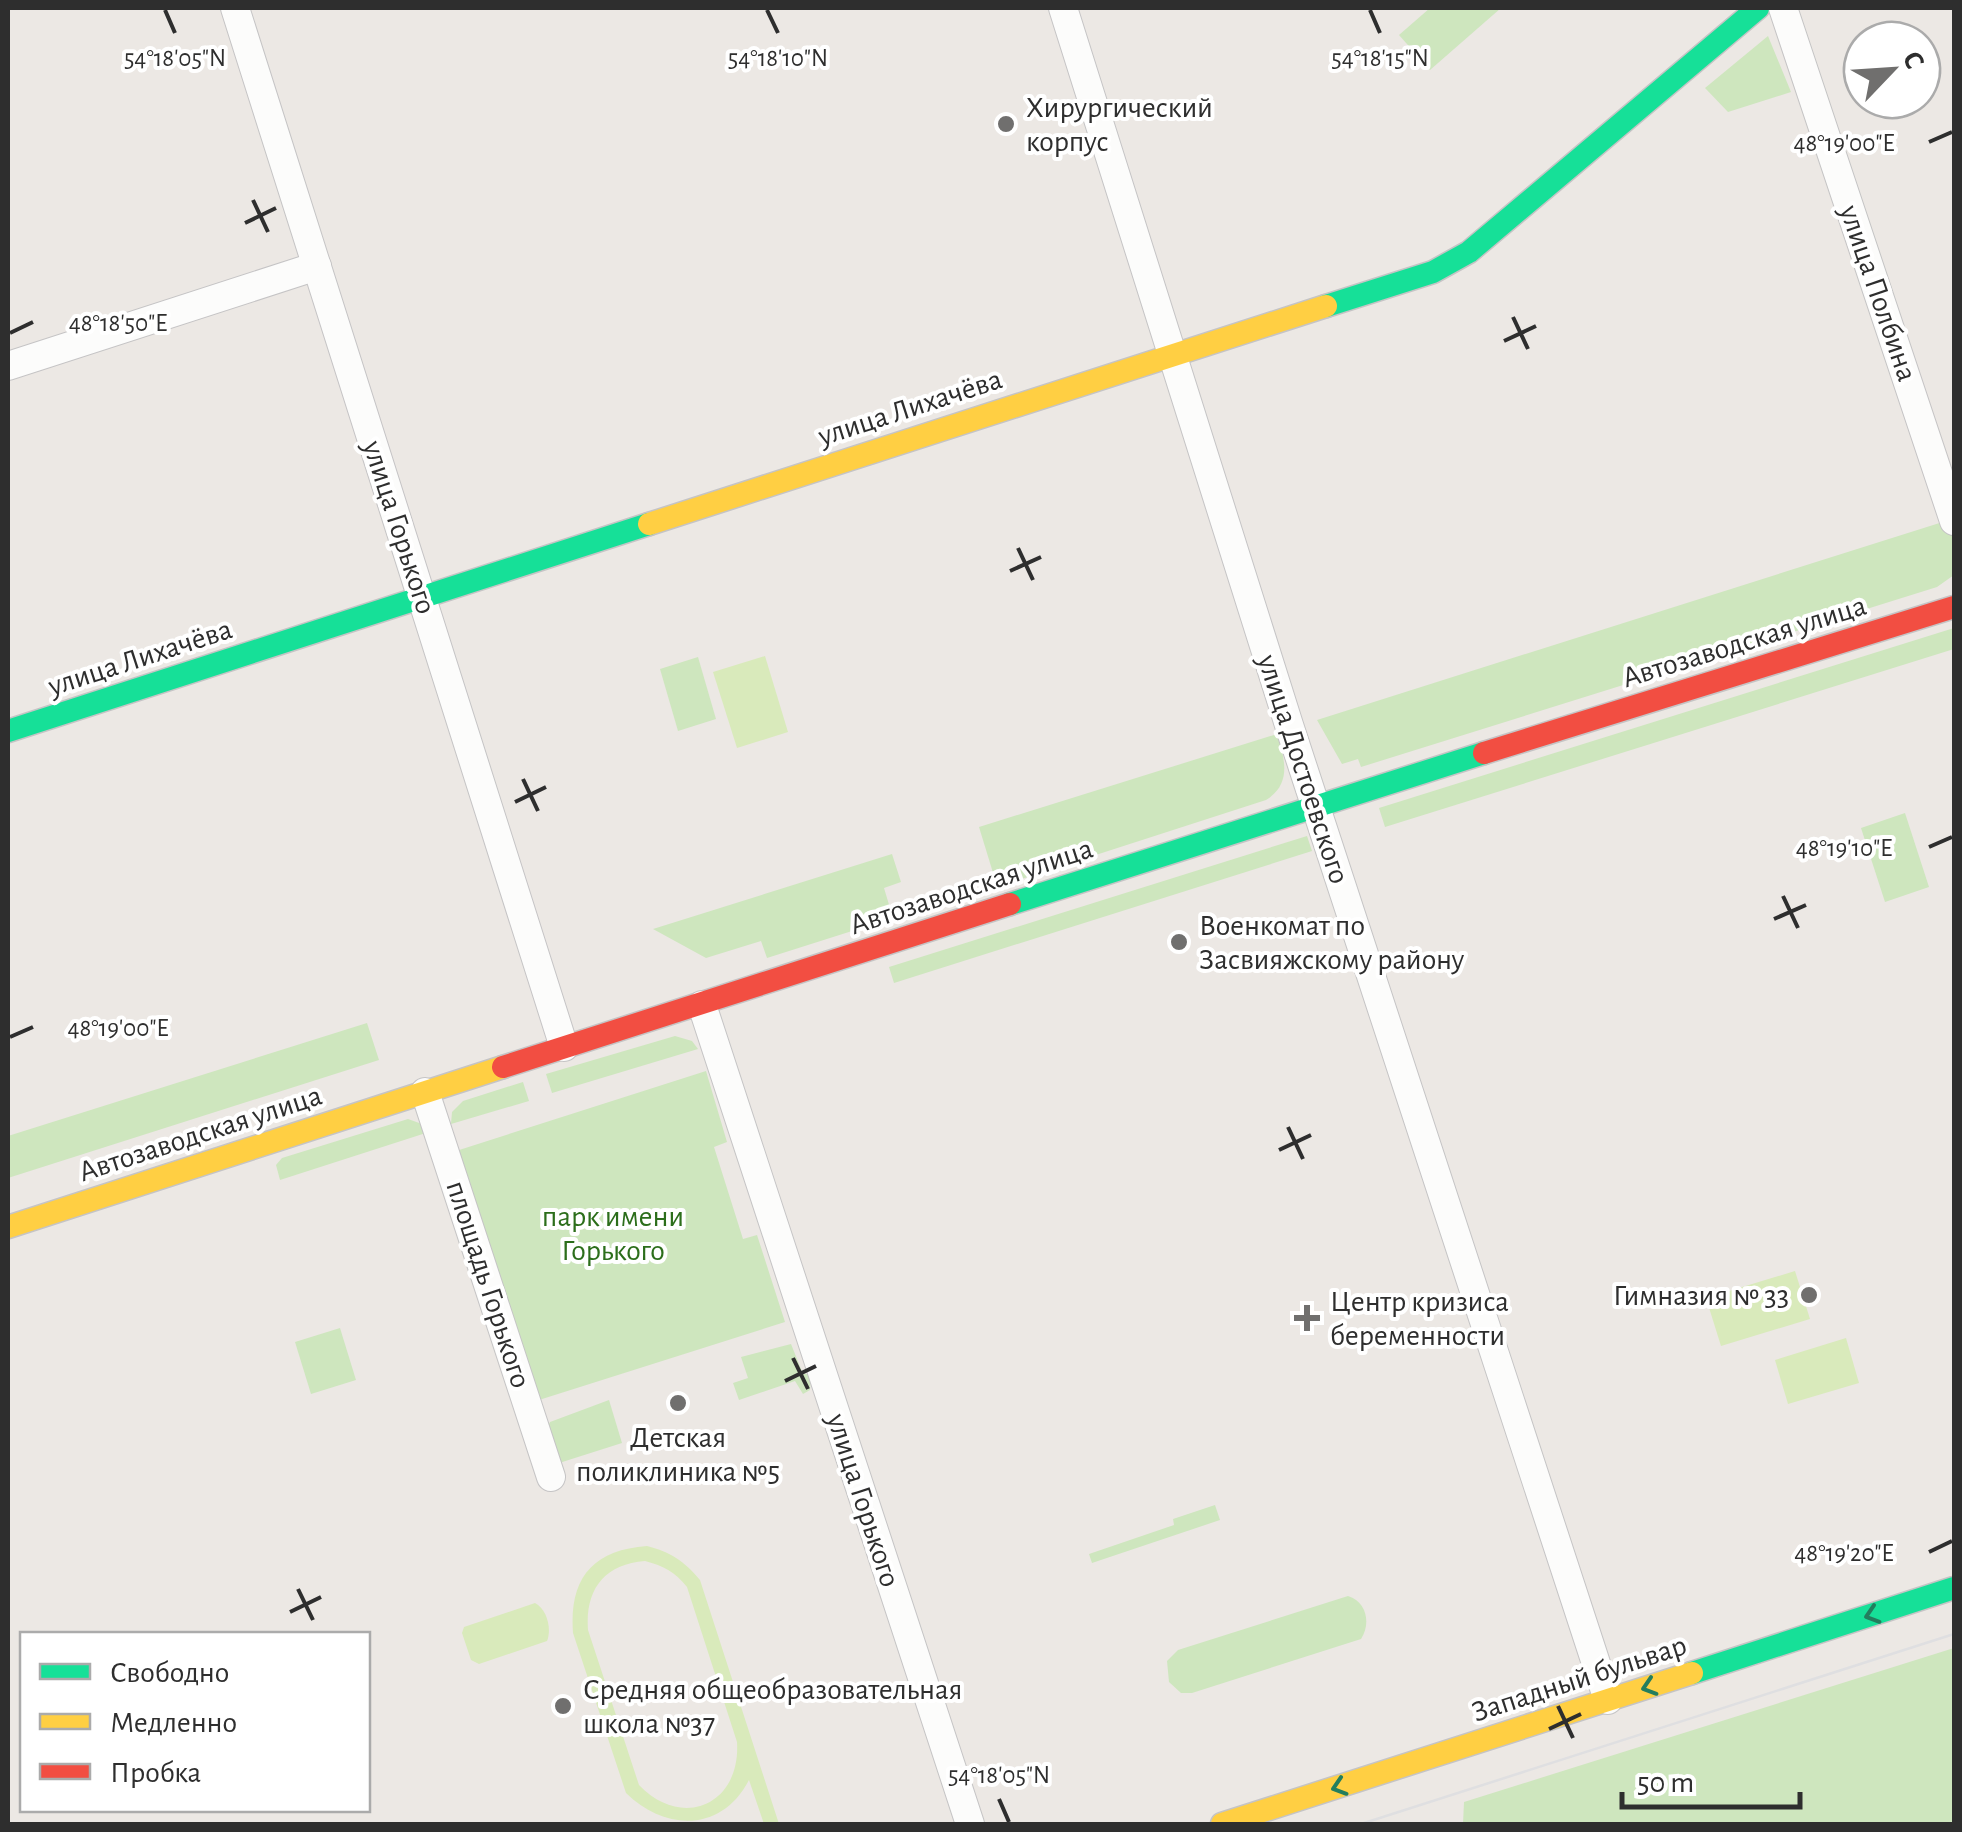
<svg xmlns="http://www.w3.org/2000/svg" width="1962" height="1832" font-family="'Alegreya Sans',sans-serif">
<rect width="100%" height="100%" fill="#ece8e4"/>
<g fill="#cee6be">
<path d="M1430 8H1501L1430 70 1399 35Z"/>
<path d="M1768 36 1791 92 1728 112 1705 88Z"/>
<path d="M1949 520 1954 538V575L1937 587 1361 767 1358 759 1342 764 1317 720Z"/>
<path d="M1954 628V649L1385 827 1379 808Z"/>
<path d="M698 657 716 719 678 731 660 669Z"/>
<path d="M1277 734C1285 759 1292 784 1266 800L1009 883 994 876 979 827Z"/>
<path d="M1905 813 1929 887 1885 902 1861 828Z"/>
<path d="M1307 836 1312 851 894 983 889 967Z"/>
<path d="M892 854 901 882 884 888 893 918 767 958 761 941 706 958 653 929Z"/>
<path d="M367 1023 379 1060 8 1178V1136Z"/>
<path d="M675 1036 692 1041 698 1049 552 1093 546 1074Z"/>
<path d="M706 1071 727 1142 714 1147 743 1239 757 1235 785 1322 539 1400 456 1151Z"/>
<path d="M523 1082 529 1101 451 1124 452 1112 463 1101Z"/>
<path d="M408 1119 422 1124 429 1132 280 1180 276 1165 282 1158Z"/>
<path d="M340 1328 356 1380 311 1394 295 1342Z"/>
<path d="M791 1344 803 1374H811L810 1390 803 1394 795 1381 739 1400 733 1383 748 1378 741 1357Z"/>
<path d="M609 1400 622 1443 556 1464 548 1426 550 1422Z"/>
<path d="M1215 1505 1220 1520 1092 1563 1089 1554 1174 1525 1173 1519Z"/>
<path d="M1348 1596C1367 1602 1371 1624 1361 1639L1192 1693H1181L1169 1682 1167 1661 1178 1650Z"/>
<path d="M1954 1648V1824H1463L1464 1802Z"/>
</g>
<g fill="#d9eabb" fill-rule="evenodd">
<path d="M765 656 788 732 737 748 713 672Z"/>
<path d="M1795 1271 1810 1319 1721 1346 1706 1298Z"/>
<path d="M1846 1338 1859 1383 1788 1404 1775 1360Z"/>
<path d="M647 1546C671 1552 684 1561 700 1580L779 1824H764L749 1780C722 1832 666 1832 626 1793L573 1633C569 1579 592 1550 647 1546ZM645 1561C664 1566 675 1572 687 1587L737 1742C741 1805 682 1830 639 1785L588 1630C585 1590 604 1564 645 1561Z"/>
<path d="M535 1603C547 1609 552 1629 547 1641L479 1664 471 1660 462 1633 464 1627Z"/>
</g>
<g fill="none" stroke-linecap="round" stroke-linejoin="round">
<defs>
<g id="street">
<path d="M235 8 564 1047"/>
<path d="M1063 8 1289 725 1608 1700"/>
<path d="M1783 8 1954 521"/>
<path d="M8 366 317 266"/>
<path d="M702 1005 970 1824"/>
<path d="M425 1092 551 1477"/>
</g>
<g id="fast">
<path d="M1326 306 1433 272 1469 252 1758 8"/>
<path d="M8 731 649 524"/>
<path d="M1010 904 1484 753"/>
<path d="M1692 1673 1954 1588"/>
</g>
<g id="slow">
<path d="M649 524 1326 306"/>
<path d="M8 1227 503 1067"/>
<path d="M1222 1824 1692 1673"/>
</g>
<g id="jam">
<path d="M1484 753 1954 607"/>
<path d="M503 1067 1010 904"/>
</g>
</defs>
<use href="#street" stroke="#c5c4c5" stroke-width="30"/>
<use href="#fast" stroke="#c5c4c5" stroke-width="25"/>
<use href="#slow" stroke="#c5c4c5" stroke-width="25"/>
<use href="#jam" stroke="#c5c4c5" stroke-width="25"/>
<use href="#street" stroke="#fcfcfb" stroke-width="28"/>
<use href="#fast" stroke="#16e098" stroke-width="22"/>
<use href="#slow" stroke="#ffcf43" stroke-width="22"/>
<use href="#jam" stroke="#f24e42" stroke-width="22"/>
<path stroke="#dfdfe1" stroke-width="2.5" d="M1361 1824 1954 1634"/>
</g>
<defs><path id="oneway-chevron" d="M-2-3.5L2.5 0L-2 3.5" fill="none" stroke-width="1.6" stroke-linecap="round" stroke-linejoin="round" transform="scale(2.5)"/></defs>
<g stroke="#237e5e">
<use href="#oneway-chevron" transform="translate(1872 1615) rotate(162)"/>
<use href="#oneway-chevron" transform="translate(1649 1687) rotate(162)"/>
<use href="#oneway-chevron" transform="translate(1339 1787) rotate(162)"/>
</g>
<path fill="none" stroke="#2e2e2e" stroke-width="4" d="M165 10 175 33M767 10 778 33M1370 10 1380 33M1929 142 1952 132M253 200 268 232M245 223 276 208M1513 317 1528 349M10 333 33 322M1504 341 1536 326M1018 548 1033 580M1010 571 1041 557M523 779 538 811M515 802 546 787M1929 847 1952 837M1783 896 1798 928M1774 919 1806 905M10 1037 33 1027M1288 1127 1303 1159M1279 1150 1311 1135M793 1358 808 1389M785 1381 816 1366M1929 1552 1952 1541M298 1589 313 1620M290 1612 321 1597M1558 1706 1573 1738M1549 1729 1581 1714M999 1799 1009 1822"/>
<g fill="#706f6e" stroke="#fff" stroke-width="4">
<circle cx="1006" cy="124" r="10"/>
<circle cx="1179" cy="942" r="10"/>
<circle cx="1809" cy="1295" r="10"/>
<path d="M1302 1303h10v10h10v10h-10v10h-10v-10h-10v-10h10z"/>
<circle cx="678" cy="1403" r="10"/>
<circle cx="563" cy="1706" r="10"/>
</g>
<g text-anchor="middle" stroke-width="8" stroke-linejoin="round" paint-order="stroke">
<g font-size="30" fill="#2e2e2e" stroke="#fff" text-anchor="start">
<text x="1026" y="117">Хирургический<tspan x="1026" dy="34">корпус</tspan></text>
<text x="1199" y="935">Военкомат по<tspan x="1199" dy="34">Засвияжскому району</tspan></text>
<text x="1789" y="1305" text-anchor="end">Гимназия № 33</text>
<text x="1330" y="1311">Центр кризиса<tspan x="1330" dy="34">беременности</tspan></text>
<text x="678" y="1447" text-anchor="middle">Детская<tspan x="678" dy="34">поликлиника №5</tspan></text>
<text x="583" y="1699">Средняя общеобразовательная<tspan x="583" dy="34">школа №37</tspan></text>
</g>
<g font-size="30" fill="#2e2e2e" stroke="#fff">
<text transform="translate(1879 293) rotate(71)" y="10">улица Полбина</text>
<text transform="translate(910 407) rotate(-18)" y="10">улица Лихачёва</text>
<text transform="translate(400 527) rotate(72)" y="10">улица Горького</text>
<text transform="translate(1744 641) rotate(-17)" y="10">Автозаводская улица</text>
<text transform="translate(140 657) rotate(-18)" y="10">улица Лихачёва</text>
<text transform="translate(1304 769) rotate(72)" y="10">улица Достоевского</text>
<text transform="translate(971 886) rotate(-18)" y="10">Автозаводская улица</text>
<text transform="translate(200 1133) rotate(-18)" y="10">Автозаводская улица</text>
<text transform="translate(489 1284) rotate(72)" y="10">площадь Горького</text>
<text transform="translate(864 1500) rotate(72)" y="10">улица Горького</text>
<text transform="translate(1579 1678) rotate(-18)" y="10">Западный бульвар</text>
</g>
<g font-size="30" fill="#2c6e1b" stroke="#fff">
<text x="613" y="1226">парк имени<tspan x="613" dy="34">Горького</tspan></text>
</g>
</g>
<g font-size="25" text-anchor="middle" fill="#2e2e2e" stroke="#fff" stroke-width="8" stroke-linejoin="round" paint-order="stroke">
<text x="175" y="66">54°18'05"N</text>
<text x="778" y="66">54°18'10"N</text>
<text x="1380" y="66">54°18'15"N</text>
<text x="1844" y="151">48°19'00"E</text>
<text x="118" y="331">48°18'50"E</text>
<text x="1844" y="856">48°19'10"E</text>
<text x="118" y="1036">48°19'00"E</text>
<text x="1844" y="1561">48°19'20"E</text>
<text x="999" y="1783">54°18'05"N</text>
</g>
<rect width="1962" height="1832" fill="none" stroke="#2e2e2e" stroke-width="20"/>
<rect x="20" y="1632" width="350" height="180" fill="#ffffff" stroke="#ababab" stroke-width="2.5"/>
<rect x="40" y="1664" width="50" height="15" fill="#16e098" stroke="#ababab" stroke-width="2.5"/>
<text x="110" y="1682" font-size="30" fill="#2e2e2e">Свободно</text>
<rect x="40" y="1714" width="50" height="15" fill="#ffcf43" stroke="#ababab" stroke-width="2.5"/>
<text x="110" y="1732" font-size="30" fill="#2e2e2e">Медленно</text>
<rect x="40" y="1764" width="50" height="15" fill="#f24e42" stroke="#ababab" stroke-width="2.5"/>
<text x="110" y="1782" font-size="30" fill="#2e2e2e">Пробка</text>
<g transform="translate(1892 70) rotate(65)"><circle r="48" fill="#ffffff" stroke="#ababab" stroke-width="2.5"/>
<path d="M0-8L18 38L0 25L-18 38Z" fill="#706f6e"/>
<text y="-15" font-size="28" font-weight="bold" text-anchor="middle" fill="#2e2e2e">С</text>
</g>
<path d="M1622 1792v15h178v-15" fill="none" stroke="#2e2e2e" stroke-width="5"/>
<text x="1637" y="1792" font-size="30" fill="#2e2e2e" stroke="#ffffff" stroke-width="8" paint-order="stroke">50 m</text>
</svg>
